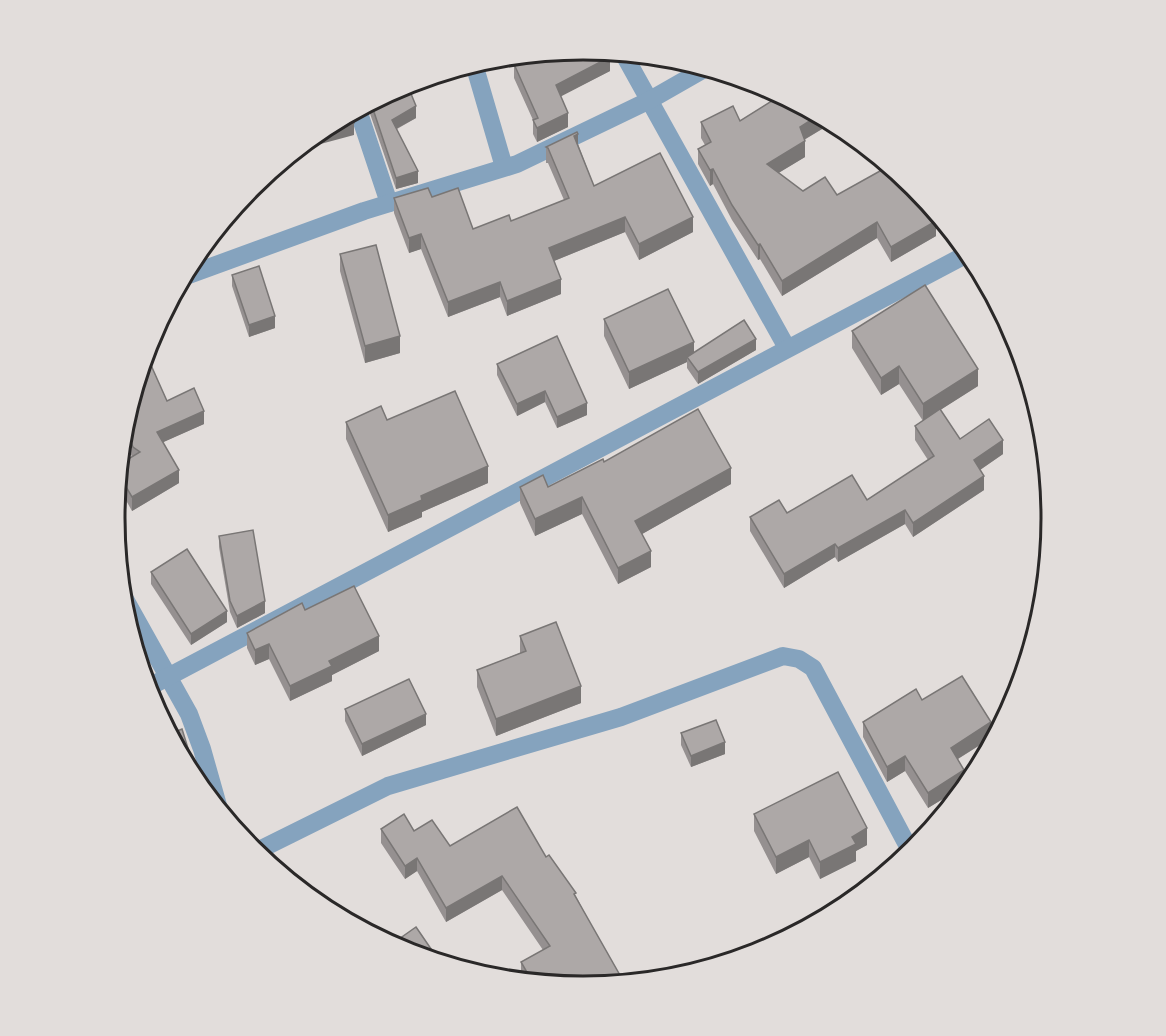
<svg xmlns="http://www.w3.org/2000/svg" width="1166" height="1036" font-family="'Source Sans 3',sans-serif">
<rect width="100%" height="100%" fill="#e2dddb"/>
<g fill="none" stroke-linecap="round" stroke-linejoin="round">
<g stroke="#85a3be" stroke-width="18">
<path d="M623 53 787 348"/>
<path d="M474 64 504 167"/>
<path d="M358 110 389 203"/>
<path d="M183 277 364 211 517 164 650 100 706 68"/>
<path d="M122 594 189 714 202 749 219 809"/>
<path d="M147 688 969 253"/>
<path d="M255 852 388 786 621 717 783 656 799 659 813 668 911 852"/>
</g>
</g>
<g fill="#959090">
<path d="M583 50 610 71 560 96 568 127 537 142 533 134V120L514 78V64H515L512 56Z"/>
<path d="M404 85 416 118 397 129 418 183 396 189 367 105Z"/>
<path d="M781 95 832 123 804 140 805 157 778 173 803 191 837 195 936 236 891 262 877 238 782 296 760 259 758 260 732 220 713 184 710 186 698 164V149L705 145 701 138V122L740 121Z"/>
<path d="M578 144 594 186 693 232 639 260 625 232 554 261 561 294 507 316 500 297 448 317 421 249 409 253 394 213V198L432 197 473 229 511 221 564 200 548 163H546V147Z"/>
<path d="M340 254 400 353 365 363 340 271Z"/>
<path d="M232 275 275 328 249 337 232 286Z"/>
<path d="M604 319 694 353 756 350 698 384 687 368V362L629 389 604 336Z"/>
<path d="M852 331 978 386 940 410 960 439 1003 454 980 470 984 490 913 537 905 524 838 562 835 557 784 588 750 531V517L787 513 867 500 928 460 915 440V426L923 421 899 384 881 395 852 348Z"/>
<path d="M146 354 167 401 204 424 163 442 179 483 132 511 118 486 120 464 132 457 123 436 124 426Z"/>
<path d="M497 364 587 415 557 428 545 402 517 416 497 375Z"/>
<path d="M387 420 488 483 422 512V517L388 532 346 439V422Z"/>
<path d="M604 462 731 484 642 534 651 567 618 584 582 514 535 536 520 503V487H548Z"/>
<path d="M219 536 265 613 237 628 230 612 219 547Z"/>
<path d="M151 572 227 622 191 645 151 584Z"/>
<path d="M305 610 379 651 332 675V681L290 701 269 659 255 665 247 648V633Z"/>
<path d="M520 636 581 703 496 736 477 687V670L520 653Z"/>
<path d="M922 700 991 738 958 759 964 786 928 808 905 771 887 782 863 737V722Z"/>
<path d="M345 709 426 725 362 756 345 721Z"/>
<path d="M681 733 725 754 691 767 681 745Z"/>
<path d="M754 814 867 845 856 851V861L820 879 809 857 776 874 754 831Z"/>
<path d="M381 829 414 831 450 846 546 857 576 896 621 983 583 986 524 981 521 976V962L543 950 502 890 446 922 417 871 405 879 381 843Z"/>
</g>
<g fill="#797675">
<path d="M610 57V71L556 99V85Z"/>
<path d="M416 106V118L392 131V120Z"/>
<path d="M568 113V127L537 142V128Z"/>
<path d="M819 115 832 123 800 142V127Z"/>
<path d="M354 123V135L302 149V145L316 134Z"/>
<path d="M578 134V149L574 136Z"/>
<path d="M805 141V157L767 180V164Z"/>
<path d="M713 169V184L710 186V170Z"/>
<path d="M418 171V183L396 189V178Z"/>
<path d="M232 210 233 225 216 231Z"/>
<path d="M625 217V232L549 263V248Z"/>
<path d="M693 217V232L639 260V244Z"/>
<path d="M936 221V236L891 262V247Z"/>
<path d="M877 222V238L782 296V281Z"/>
<path d="M421 234V249L409 253V238Z"/>
<path d="M760 244V259L758 260V245Z"/>
<path d="M561 279V294L507 316V301Z"/>
<path d="M500 282V297L448 317V302Z"/>
<path d="M275 316V328L249 337V325Z"/>
<path d="M400 336V353L365 363V346Z"/>
<path d="M756 339V350L698 384V372Z"/>
<path d="M694 342V359L687 357V362L629 389V372Z"/>
<path d="M899 366V384L881 395V378Z"/>
<path d="M978 369V386L923 421V404Z"/>
<path d="M545 391V402L517 416V404Z"/>
<path d="M587 403V415L557 428V417Z"/>
<path d="M204 411V424L157 445V432Z"/>
<path d="M1003 440V454L974 474V460Z"/>
<path d="M488 466V483L422 512V517L388 532V515L421 496Z"/>
<path d="M731 468V484L635 538V521Z"/>
<path d="M179 470V483L132 511V497Z"/>
<path d="M984 476V490L913 537V523Z"/>
<path d="M582 497V514L535 536V519Z"/>
<path d="M905 510V524L838 562V548Z"/>
<path d="M835 544V557L784 588V574Z"/>
<path d="M651 551V567L618 584V568Z"/>
<path d="M265 601V613L237 628V616Z"/>
<path d="M227 611V622L191 645V634Z"/>
<path d="M379 636V651L332 675V681L290 701V686L329 661Z"/>
<path d="M269 644V659L255 665V650Z"/>
<path d="M581 686V703L496 736V719Z"/>
<path d="M426 714V725L362 756V744Z"/>
<path d="M991 722V738L951 763V748Z"/>
<path d="M725 742V754L691 767V756Z"/>
<path d="M905 756V771L887 782V767Z"/>
<path d="M964 770V786L928 808V793Z"/>
<path d="M867 828V845L856 851V861L820 879V862L852 837Z"/>
<path d="M809 840V857L776 874V857Z"/>
<path d="M417 858V871L405 879V866Z"/>
<path d="M502 876V890L446 922V908Z"/>
<path d="M621 977V983L609 984Z"/>
</g>
<g fill="#ada8a7" stroke="#797675" stroke-width="1.5">
<path d="M583 50 607 52 610 57 556 85 568 113 537 128 533 120 538 118 514 64 519 62 517 56Z"/>
<path d="M407 84 416 106 392 120 418 171 396 178 371 103Z"/>
<path d="M781 95 819 115 800 127 805 141 767 164 803 191 825 177 837 195 889 166 915 187 920 194 936 221 891 247 877 222 782 281 760 244 758 245 732 205 713 169 710 170 698 149 711 142 701 122 733 106 740 121Z"/>
<path d="M352 113 354 123 316 134 323 128Z"/>
<path d="M577 132 578 134 574 136 594 186 660 153 693 217 639 244 625 217 549 248 561 279 507 301 500 282 448 302 421 234 409 238 394 198 428 188 432 197 458 188 473 229 509 215 511 221 569 198 548 148 546 147Z"/>
<path d="M376 245 400 336 365 346 340 254Z"/>
<path d="M259 266 275 316 249 325 232 275Z"/>
<path d="M925 285 978 369 923 404 899 366 881 378 852 331Z"/>
<path d="M668 289 694 342 629 372 604 319Z"/>
<path d="M744 320 756 339 698 372 687 357Z"/>
<path d="M557 336 587 403 557 417 545 391 517 404 497 364Z"/>
<path d="M146 354 167 401 194 388 204 411 157 432 179 470 132 497 119 475 120 464 140 452 133 447 124 425Z"/>
<path d="M455 391 488 466 421 496 422 500 388 515 346 422 381 406 387 420Z"/>
<path d="M698 409 731 468 635 521 651 551 618 568 582 497 535 519 520 487 543 475 548 487 603 459 604 462Z"/>
<path d="M940 409 960 439 989 419 1003 440 974 460 984 476 913 523 905 510 838 548 835 544 784 574 750 517 779 500 787 513 852 475 867 500 934 456 915 426Z"/>
<path d="M253 530 265 601 237 616 230 601 219 536Z"/>
<path d="M187 549 227 611 191 634 151 572Z"/>
<path d="M354 586 379 636 329 661 332 666 290 686 269 644 255 650 247 633 302 603 305 610Z"/>
<path d="M556 622 581 686 496 719 477 670 526 651 520 636Z"/>
<path d="M962 676 991 722 951 748 964 770 928 793 905 756 887 767 863 722 916 689 922 700Z"/>
<path d="M409 679 426 714 362 744 345 709Z"/>
<path d="M716 720 725 742 691 756 681 733Z"/>
<path d="M182 729 200 787 193 778 170 734Z"/>
<path d="M838 772 867 828 852 837 856 844 820 862 809 840 776 857 754 814Z"/>
<path d="M517 807 546 857 549 855 576 893 574 894 621 977 609 984 583 986 532 981 521 962 550 946 502 876 446 908 417 858 405 866 381 829 404 814 414 831 432 820 450 846Z"/>
<path d="M416 927 440 962 403 951 392 944Z"/>
</g>
<path d="M0 0H1166V1036H0ZM125 518a458 458 0 1 1 916 0a458 458 0 1 1-916 0Z" fill="#e2dddb" fill-rule="evenodd"/>
<path fill="none" stroke="#2a2828" stroke-width="3" d="M125 518a458 458 0 1 1 916 0a458 458 0 1 1-916 0Z"/>
</svg>
